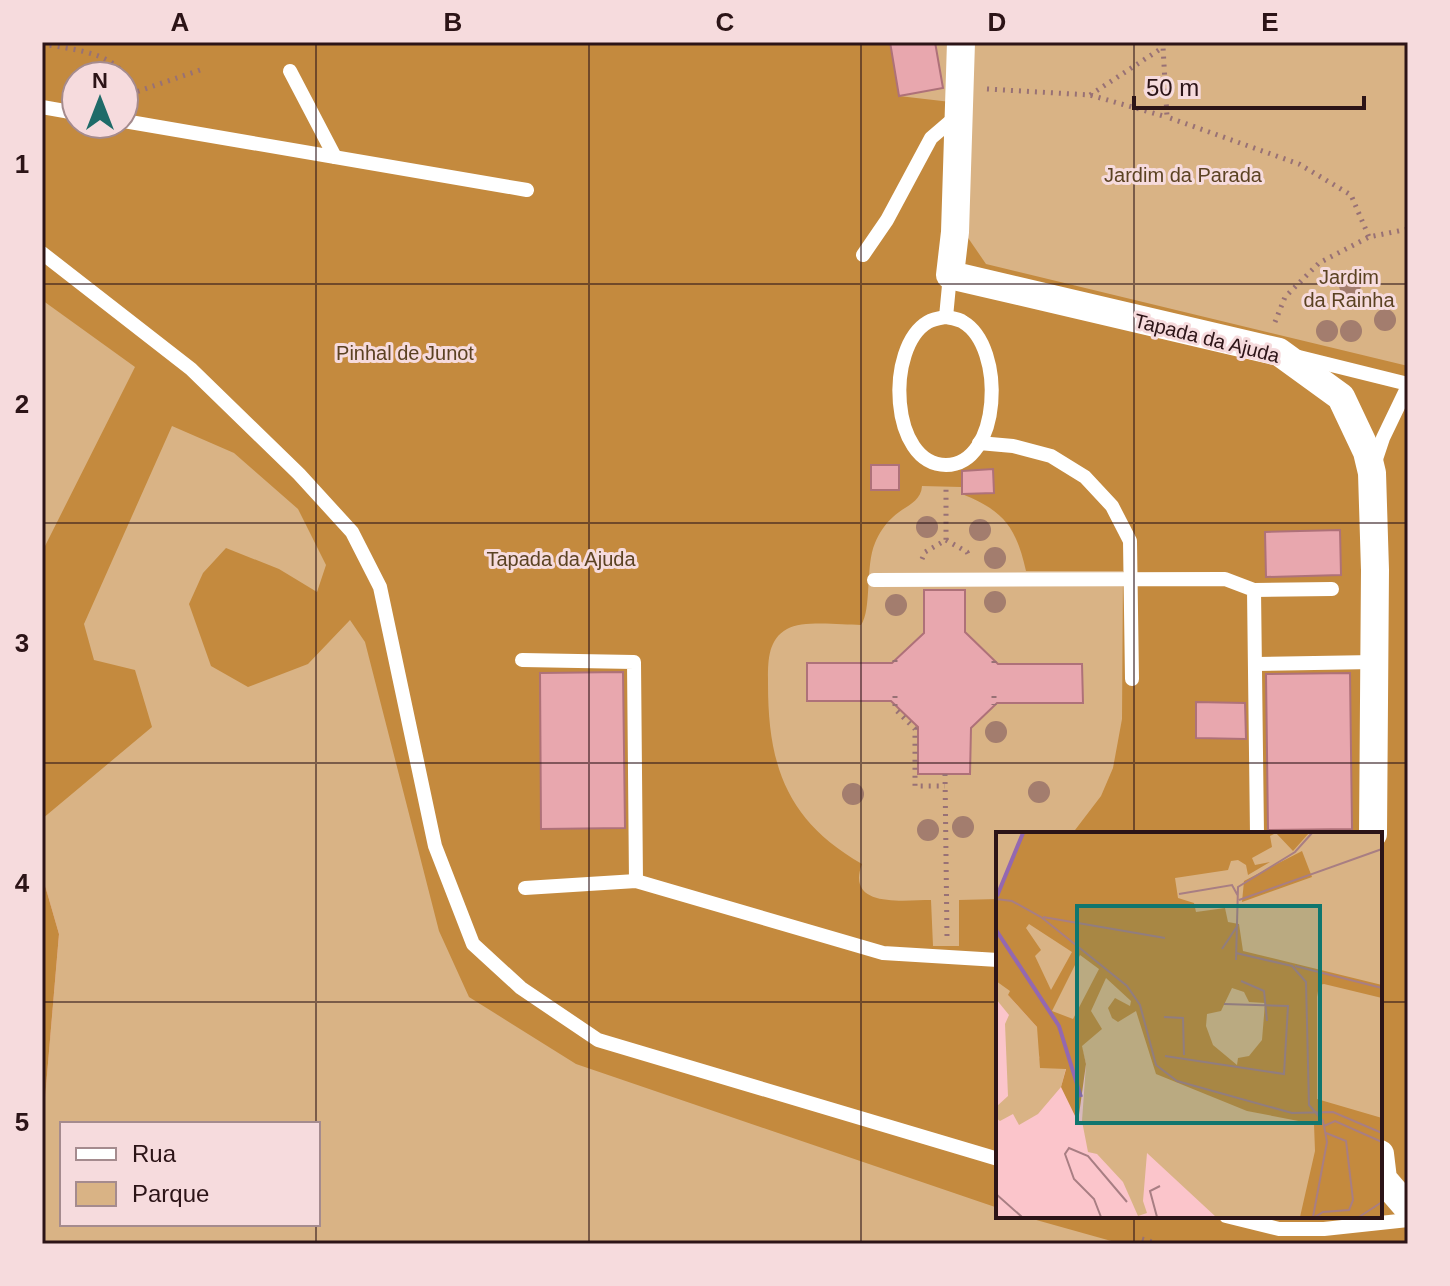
<svg xmlns="http://www.w3.org/2000/svg" width="1450" height="1286" font-family="Helvetica,sans-serif">
<rect width="100%" height="100%" fill="#fbc5cb"/>
<path fill="#d9b385" fill-rule="evenodd" d="M42 42H1408V1244H42V1134L59 934 42 875ZM76 76H124V124H76ZM998 834H1380V1216H998ZM62 1124H318V1224H62Z"/>
<g fill="#c48a3e" fill-rule="evenodd">
<path d="M42 42H890L899 96 968 104 964 232 986 264 1408 366V1244H1122L1022 1216H1380V834H1072L1101 796 1113 768 1122 719 1123 571H1026C1016 527 1004 511 962 494L961 487 922 486C921 503 904 506 893 517 885 524 879 533 875 543 865 566 872 609 861 625 841 625 803 620 787 629 767 640 768 663 768 684 768 766 787 821 862 864 845 909 905 900 931 900L933 946H959V900L998 899V1208L576 1064 469 997 439 931 365 642 350 620 308 664 248 687 211 666 189 604 203 573 226 548 279 569 317 592 326 565 298 509 234 453 172 426 84 624 94 660 135 670 152 727 42 819V552L135 367 42 300ZM76 76H124V124H76Z"/>
<path d="M42 875 59 934 42 1134Z"/>
</g>
<g fill="#e8a7ae" stroke="#ae7179" stroke-width="2">
<path d="M890 42H935L943 88 899 96Z"/>
<rect x="871" y="465" width="28" height="25"/>
<path d="M993 469 994 493 962 494V471Z"/>
<path d="M1340 530 1341 575 1266 577 1265 532Z"/>
<path d="M924 590H965V632L998 664H1082L1083 703H997L971 728 970 774H918V727L891 701H807V663H892L924 633Z"/>
<path d="M623 672 625 828 541 829 540 673Z"/>
<path d="M1350 673 1352 829 1268 830 1266 674Z"/>
<path d="M1196 702 1245 703 1246 739 1196 738Z"/>
</g>
<g fill="none" stroke-linecap="round" stroke-linejoin="round">
<g stroke="#987175" stroke-width="5" stroke-dasharray="2 6" stroke-linecap="butt">
<path d="M1167 42 1163 47 1167 117 1299 164 1351 195 1369 237"/>
<path d="M42 44C75 50 135 53 129 101"/>
<path d="M987 89 1090 95 1167 117"/>
<path d="M130 94 203 69"/>
<path d="M1090 95 1162 48"/>
<path d="M1275 322 1285 297 1319 263 1369 237 1408 229"/>
<path d="M946 540 967 552 970 558"/>
<path d="M922 559 925 552 946 540V486"/>
<path d="M895 660V668"/>
<path d="M994 661V669"/>
<path d="M895 696V709L915 729V786H945"/>
<path d="M994 696V705"/>
<path d="M945 774 947 937"/>
<path d="M1142 1239 1159 1244"/>
</g>
<g stroke="#fff" stroke-width="14">
<path d="M290 71 335 157"/>
<path d="M42 107 76 113"/>
<path d="M124 121 527 190"/>
<path d="M42 253 191 369 299 474 352 532 380 587 435 846 473 944 521 988 598 1040 998 1159"/>
<path d="M863 255 887 220 931 138 959 114"/>
<path d="M946 317C951 318 959 319 963 322 1006 347 1001 465 946 465 890 465 885 347 928 322 933 319 940 318 946 317Z"/>
<path d="M946 317 950 275"/>
<path d="M1299 357 1408 384"/>
<path d="M979 443 1013 446 1051 456 1085 477 1112 506 1130 541 1132 679"/>
<path d="M1374 465 1383 438 1408 386"/>
<path d="M874 580 1225 579 1254 590 1257 834"/>
<path d="M1254 590 1332 589"/>
<path d="M522 660 634 662 636 881"/>
<path d="M1257 664 1374 662"/>
<path d="M525 888 636 881 883 953 998 960"/>
<path d="M1226 1216 1279 1229H1324L1408 1220"/>
</g>
<g stroke="#fff" stroke-width="28">
<path d="M961 42 955 232 950 275 1279 352 1341 397 1367 452 1372 473 1375 570 1373 834"/>
<path d="M1380 1154 1383 1179 1408 1208"/>
</g>
</g>
<g fill="#a37d6e">
<circle cx="1350" cy="285" r="11"/>
<circle cx="1385" cy="320" r="11"/>
<circle cx="1327" cy="331" r="11"/>
<circle cx="1351" cy="331" r="11"/>
<circle cx="927" cy="527" r="11"/>
<circle cx="980" cy="530" r="11"/>
<circle cx="995" cy="558" r="11"/>
<circle cx="995" cy="602" r="11"/>
<circle cx="896" cy="605" r="11"/>
<circle cx="996" cy="732" r="11"/>
<circle cx="1039" cy="792" r="11"/>
<circle cx="853" cy="794" r="11"/>
<circle cx="963" cy="827" r="11"/>
<circle cx="928" cy="830" r="11"/>
</g>
<path fill="none" stroke="#2c1417" stroke-width="2" stroke-opacity="0.55" d="M316 42V1124M589 42V1244M861 42V1244M1134 42V834M42 284H1408M42 523H1408M42 763H1408M42 1002H998M1380 1002H1408M1134 1216V1244M316 1224V1244"/>
<g text-anchor="middle" stroke-width="6" stroke-linejoin="round" paint-order="stroke">
<g font-size="20" fill="#5b4222" stroke="#f6dbdd">
<text x="1183" y="182">Jardim da Parada</text>
<text x="1349" y="284">Jardim<tspan x="1349" dy="23">da Rainha</tspan></text>
<text x="405" y="360">Pinhal de Junot</text>
<text x="561" y="566">Tapada da Ajuda</text>
</g>
<g font-size="20" fill="#2c1417" stroke="#f6dbdd">
<text transform="translate(1207 338) rotate(14)" y="7">Tapada da Ajuda</text>
</g>
</g>
<g transform="translate(996 832)">
<rect width="386" height="386" fill="#fbc5cb"/>
<path d="M0 1H386V385H220L151 321 147 369 151 381 142 384 127 350 101 322 92 320 86 289 90 232 80 193 12 163 41 195 46 208 43 226 70 236 65 255 42 282 23 293 17 282 4 289 0 286V275L12 264 9 192 13 183 0 167Z" fill="#d9b385"/>
<path d="M26 1H313L297 19 280 1 274 4 276 15 256 26 259 33 274 30 252 43 250 33 242 28 235 29 232 38 179 46 182 66 198 71 200 80 229 76 232 90 243 92 247 119 386 153V166L328 152 323 153 321 165V267L386 286V385H304L319 319 318 292 251 279 160 242 140 179 122 190 116 186 112 176 119 166 134 174 135 169 110 146 95 179 106 197 86 214 90 232 82 290 65 255 70 237 44 236 41 195 12 163 14 159 0 149V65ZM33 92 76 120 55 158 39 124 45 118 30 96ZM84 123 103 137 77 187 56 179ZM236 156 248 160 253 170 269 171 266 208 253 224 242 226 241 233 217 213 210 194 211 182 225 179ZM306 19 316 45 246 70 248 49Z" fill="#c48a3e" fill-rule="evenodd"/>
<path fill="none" stroke="#9468b0" stroke-width="4" d="M1 64 27 1M0 98 63 194 85 265"/>
<path fill="none" stroke="#a87e83" stroke-width="2" d="M183 62 236 53 242 64M0 67 16 69 45 85 131 154 144 173 160 233 181 249 296 281 337 280 386 301M243 68 386 17M47 85 169 106M226 117 242 93M240 121 296 134 310 150 313 273 327 289 331 310 317 385M240 128 242 55 299 20 316 1M299 134 386 156M245 149 268 159 271 189M168 185 187 186 188 223M169 224 288 242 292 174 228 172M328 294 339 289 386 310M0 362 26 385M105 385 98 367 78 347 69 322 73 316 92 324 131 370M161 385 154 359 164 354M319 385 327 380 353 378 357 368 350 309 330 301M363 385 386 370"/>
<path fill="#0f766e" fill-opacity="0.15" stroke="#0f766e" stroke-width="4" d="M81 74H324V291H81Z"/>
<rect width="386" height="386" fill="none" stroke="#2c1417" stroke-width="4"/>
</g>
<rect width="1450" height="1286" fill="none" stroke="#f6dbdd" stroke-width="88"/>
<rect x="60" y="1122" width="260" height="104" fill="#f6dbdd" stroke="#a58b8e" stroke-width="2"/>
<rect x="76" y="1148" width="40" height="12" fill="#ffffff" stroke="#a58b8e" stroke-width="2"/>
<text x="132" y="1162" font-size="24" fill="#2c1417">Rua</text>
<rect x="76" y="1182" width="40" height="24" fill="#d9b385" stroke="#a58b8e" stroke-width="2"/>
<text x="132" y="1202" font-size="24" fill="#2c1417">Parque</text>
<g transform="translate(100 100)"><circle r="38" fill="#f6dbdd" stroke="#a58b8e" stroke-width="2"/>
<path d="M0-6L14 30L0 20L-14 30Z" fill="#1f6b68"/>
<text y="-12" font-size="22" font-weight="bold" text-anchor="middle" fill="#2c1417">N</text>
</g>
<path d="M1134 96v12h230v-12" fill="none" stroke="#2c1417" stroke-width="4"/>
<text x="1146" y="96" font-size="24" fill="#2c1417" stroke="#f6dbdd" stroke-width="6" paint-order="stroke">50 m</text>
<rect x="44" y="44" width="1362" height="1198" fill="none" stroke="#2c1417" stroke-width="3"/>
<g font-size="26" text-anchor="middle" font-weight="bold" fill="#2c1417">
<text x="180" y="31">A</text>
<text x="453" y="31">B</text>
<text x="725" y="31">C</text>
<text x="997" y="31">D</text>
<text x="1270" y="31">E</text>
<text x="22" y="173">1</text>
<text x="22" y="413">2</text>
<text x="22" y="652">3</text>
<text x="22" y="892">4</text>
<text x="22" y="1131">5</text>
</g>
</svg>
